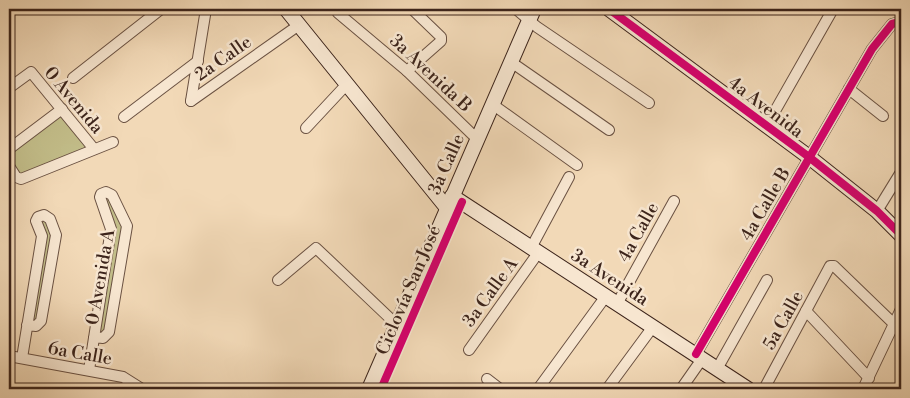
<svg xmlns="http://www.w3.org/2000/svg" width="910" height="398" font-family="'Libre Bodoni',serif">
<rect width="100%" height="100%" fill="#f2d9b7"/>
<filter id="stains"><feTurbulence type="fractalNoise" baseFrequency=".004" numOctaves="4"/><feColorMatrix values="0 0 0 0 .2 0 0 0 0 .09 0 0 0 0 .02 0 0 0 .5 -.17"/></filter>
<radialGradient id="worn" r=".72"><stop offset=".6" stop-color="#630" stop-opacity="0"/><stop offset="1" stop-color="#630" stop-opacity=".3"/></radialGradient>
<g fill="#c2bd89" stroke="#7f7052">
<path d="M62 109 94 149 21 179 9 166V149Z"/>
<path d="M105 192 127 226 109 332 94 337 111 229 100 197Z"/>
<path d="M42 215 56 235 41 321 27 325 42 236 37 223Z"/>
</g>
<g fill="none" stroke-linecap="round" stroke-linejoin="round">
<defs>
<g id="street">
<path d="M516 9 537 27 649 103"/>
<path d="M338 13 407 71 477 139"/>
<path d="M511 62 609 130"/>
<path d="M407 71 441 41V37L412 9"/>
<path d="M73 78 161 9"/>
<path d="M9 88 31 72 94 149"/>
<path d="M849 89 883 116"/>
<path d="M191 101 299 25"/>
<path d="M191 101 206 9"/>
<path d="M492 104 577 165"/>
<path d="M124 117 198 61"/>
<path d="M767 125 833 9"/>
<path d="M306 128 347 84"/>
<path d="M9 149 62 109"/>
<path d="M9 166 16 177 21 179 113 142"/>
<path d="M877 211 901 172"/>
<path d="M531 248 569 177"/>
<path d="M278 280 316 248 396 324"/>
<path d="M617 304 674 201"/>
<path d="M806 311 869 378"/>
<path d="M469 350 538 253"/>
<path d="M696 354 872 49 892 24 896 23 901 27"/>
<path d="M9 356 123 377 142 389"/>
<path d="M22 358 42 236 36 221 38 217 44 215 50 219 56 235 41 321 36 326 27 325"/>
<path d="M717 369 767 280"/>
<path d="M89 370 111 229 100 197 101 194 106 192 112 195 127 226 109 332 103 338 94 337"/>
<path d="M487 379 500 389"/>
<path d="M538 389 606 296"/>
<path d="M607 389 652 328"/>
<path d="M681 389 702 359"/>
<path d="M764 389 830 266H834L894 324"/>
<path d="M863 389 901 309"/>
</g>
<g id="secondary">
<path d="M286 9 447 208"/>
<path d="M609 9 809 157 877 211 901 235"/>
<path d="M452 196 748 389"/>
<path d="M369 389 534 9"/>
</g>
</defs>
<use href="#street" stroke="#6a5142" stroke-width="12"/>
<use href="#secondary" stroke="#3c241b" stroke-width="16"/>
<use href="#street" stroke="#f7e6d0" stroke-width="10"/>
<use href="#secondary" stroke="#f7e6d0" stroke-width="14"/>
<defs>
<g id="cycleway">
<path d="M609 9 809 157 877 211 901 235"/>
<path d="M696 354 872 49 892 24 896 23 901 27"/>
<path d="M381 389 462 202"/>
</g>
</defs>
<use href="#cycleway" stroke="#f7e6d0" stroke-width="11"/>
<use href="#cycleway" stroke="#d6006c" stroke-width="8"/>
</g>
<g text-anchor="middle" stroke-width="5" stroke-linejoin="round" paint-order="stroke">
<g font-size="18" fill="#3c241b" stroke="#f7e6d0">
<text transform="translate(223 58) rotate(-35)" y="6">2a Calle</text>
<text transform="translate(431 73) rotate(43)" y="6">3a Avenida B</text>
<text transform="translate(74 100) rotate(50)" y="6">0 Avenida</text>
<text transform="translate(766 107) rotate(37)" y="6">4a Avenida</text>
<text transform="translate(446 164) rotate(-66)" y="6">3a Calle</text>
<text transform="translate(765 204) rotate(-60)" y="6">4a Calle B</text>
<text transform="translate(638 232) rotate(-61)" y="6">4a Calle</text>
<text transform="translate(100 277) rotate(-80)" y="6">0 Avenida A</text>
<text transform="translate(610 277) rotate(33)" y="6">3a Avenida</text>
<text transform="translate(408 290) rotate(-67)" y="6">Ciclovía San José</text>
<text transform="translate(490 292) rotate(-54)" y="6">3a Calle A</text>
<text transform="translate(783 320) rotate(-61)" y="6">5a Calle</text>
<text transform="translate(80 353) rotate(10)" y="6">6a Calle</text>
</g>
</g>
<rect width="910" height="398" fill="none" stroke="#f2d9b7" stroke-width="30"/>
<rect x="10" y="10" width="890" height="378" fill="none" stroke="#3c241b" stroke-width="2.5"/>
<rect x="15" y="15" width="880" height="368" fill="none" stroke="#3c241b"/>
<rect width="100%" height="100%" filter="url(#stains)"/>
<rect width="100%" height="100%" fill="url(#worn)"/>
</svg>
